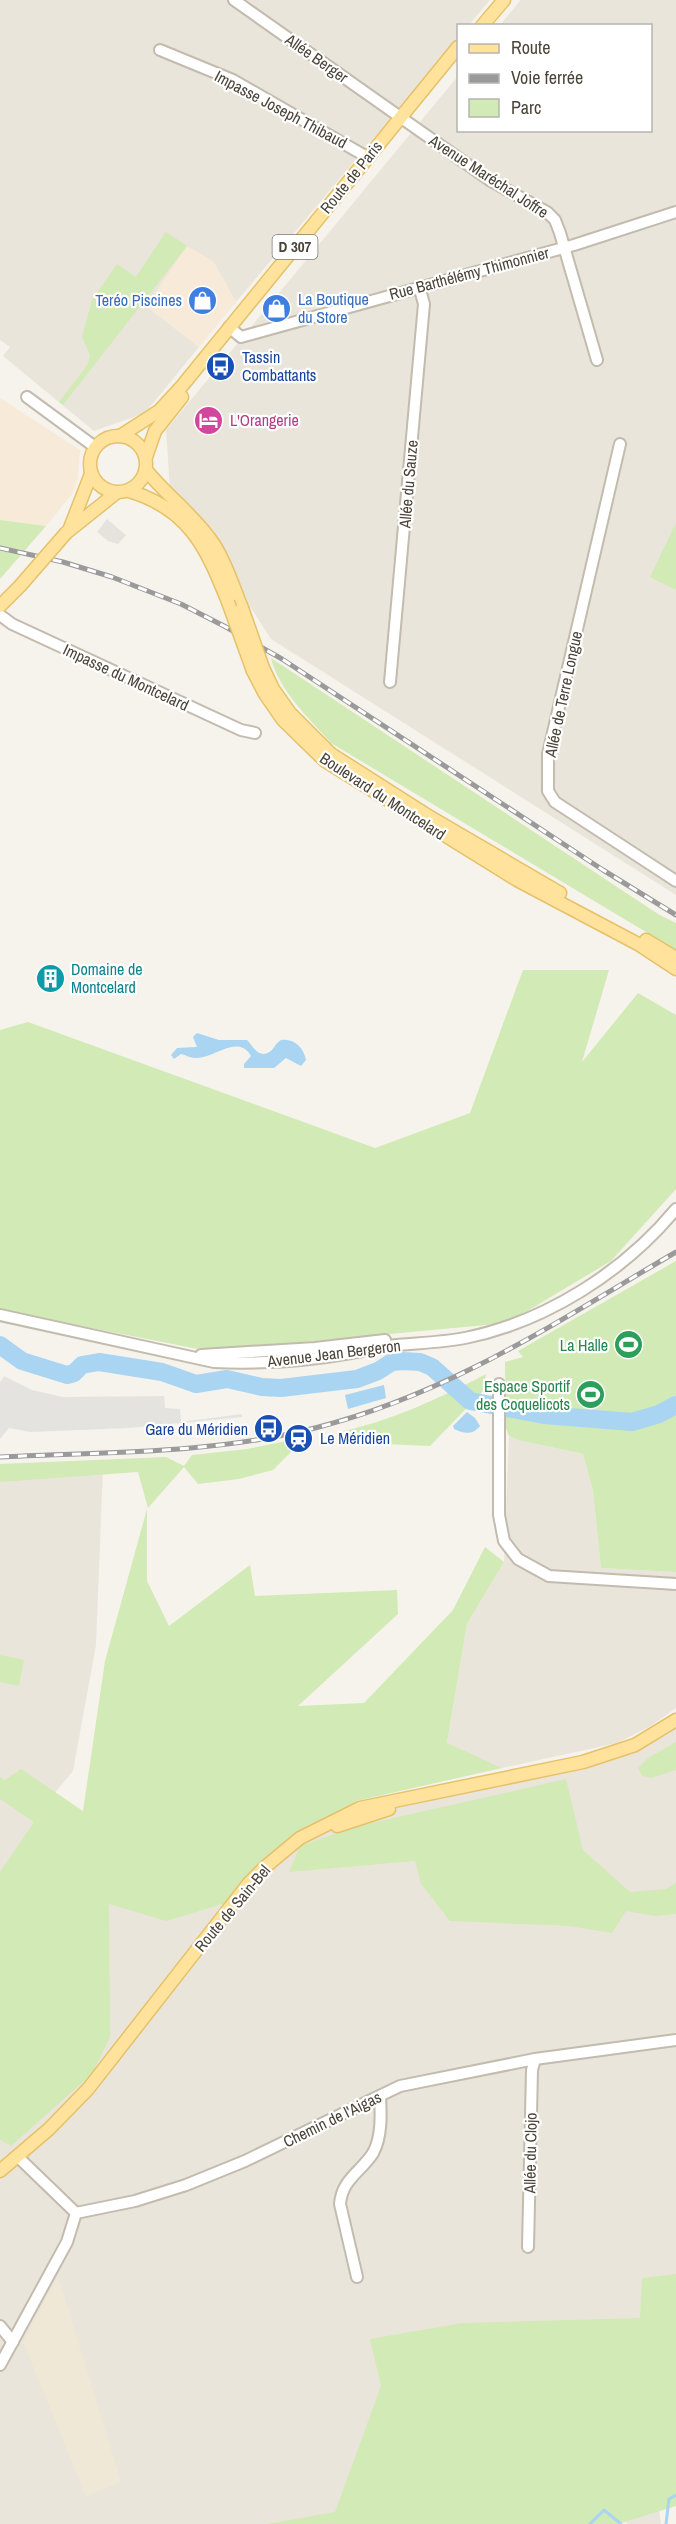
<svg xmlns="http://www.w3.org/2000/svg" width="676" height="2524" font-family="'Archivo Narrow',sans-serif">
<rect width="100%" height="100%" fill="#f6f3ec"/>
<g fill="#eae5da">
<path d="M0 0H490L469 25 458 26V38L236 302 213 261 146 306 199 347 145 413 94 431 3 356 10 347 0 340Z"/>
<path d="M521 0H676V895L271 639 248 603 213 530 170 489 166 430 458 76V130H650V26L500 25Z"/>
<path d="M509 1436 518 1440 583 1454 593 1491 601 1568 676 1572V1708L649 1727 617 1743 502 1768 447 1744 467 1624 504 1562Z"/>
<path d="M103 1466 96 1645 73 1771 43 1807 301 1841 382 1806 581 1767 676 1725V2487L658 2502 661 2524H628L606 2507 576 2524H0V1470Z"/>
</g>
<g fill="#f7ead8">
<path d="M187 246 213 261 236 302 199 347 146 306Z"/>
<path d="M0 398 80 450 78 478 72 494 46 526 0 520Z"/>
</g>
<path fill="#e6e2dd" d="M107 519 126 535 118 544 108 541 97 532Z"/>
<path fill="#efe8d6" d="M58 2276 121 2482 86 2496 23 2342Z"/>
<g fill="#d2eab5">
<path d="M166 232 187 246 63 405 59 402 88 364 90 355 82 337 92 300 117 264 136 277Z"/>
<path d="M0 520 46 526 0 579Z"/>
<path d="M676 523V590L650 577Z"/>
<path d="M271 658 658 914 676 923V950L331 743C310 719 279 691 271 658Z"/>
<path d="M523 970H609L582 1062 638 993 676 1015V1189L611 1261 507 1323 208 1351 0 1310V1030L28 1022 375 1148 470 1113Z"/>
<path d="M676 1261V1572L601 1568 593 1491 583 1454 518 1440 509 1436 506 1428 505 1362 523 1357 518 1351Z"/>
<path d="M486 1374 483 1391 430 1446 339 1442 340 1432C393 1420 438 1399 486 1374Z"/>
<path d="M287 1441 291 1452 273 1470 239 1479 198 1484 184 1467 148 1508 138 1472 0 1482V1464L166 1457 184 1466 192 1455 247 1449Z"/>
<path d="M147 1509V1581L169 1626 250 1565 255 1596 397 1590 398 1614 298 1706 364 1703 453 1610 485 1547 504 1562 467 1624 447 1743 502 1768 356 1801 286 1848 236 1900 166 1921 109 1904 110 2037 92 2074 11 2146 0 2140V1872L34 1822 0 1799V1777L5 1780 21 1769 83 1811 105 1661Z"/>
<path d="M0 1655 24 1660 19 1686 0 1682Z"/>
<path d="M676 1742V1770L651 1778 642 1776 638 1768 648 1758Z"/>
<path d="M566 1779 583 1850 630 1892 666 1889 676 1883V1914L655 1916 626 1911 612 1933 569 1926 450 1921 421 1884 415 1861 289 1872 300 1846 354 1827Z"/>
<path d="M676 2274V2506L618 2524H267L335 2512 381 2386 370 2339 462 2323 640 2318 642 2278Z"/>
</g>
<path fill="#e5e3e0" d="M4 1376 32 1390 63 1397 164 1396 165 1408 180 1409 181 1422 242 1414V1417L129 1428 30 1432 9 1428 0 1439V1382Z"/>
<g fill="#a9d4f2">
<path d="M197 1033 219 1040H247C253 1046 259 1060 271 1051 274 1048 276 1043 281 1040 294 1038 304 1048 306 1060L301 1066 286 1058 274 1068H244V1064L251 1056C238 1033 214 1059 195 1058 190 1058 186 1055 181 1054L174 1059 171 1055 177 1048 197 1047 193 1037Z"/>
<path d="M384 1385 386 1398 348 1409 345 1395Z"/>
<path d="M467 1412 475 1418 480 1426C473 1435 464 1434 454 1429L453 1426Z"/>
</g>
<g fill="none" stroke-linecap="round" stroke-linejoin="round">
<g stroke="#a9d4f2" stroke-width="3">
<path d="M590 2524 604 2510 621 2524"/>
<path d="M666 2524 669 2499 676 2495"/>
</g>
<path stroke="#a9d4f2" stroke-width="18" d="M0 1345 22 1361 67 1375 74 1373 82 1365 99 1362 162 1372 196 1384 227 1379 262 1387 281 1388 357 1379 378 1371 392 1362 402 1361 420 1362 432 1367 470 1401 544 1415 632 1422 659 1414 676 1405"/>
<defs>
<g id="minor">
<path d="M234 0 491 181 547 212 555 220 560 233 597 360"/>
<path d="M160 50 233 80 367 157"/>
<path d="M229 327 241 337 574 245 676 212"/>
<path d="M27 397 95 447"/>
<path d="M620 444 548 754V791L555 802 676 881"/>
<path d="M0 615 12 624 241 730 255 733"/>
<path d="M390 682 424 304 419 286"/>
<path d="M0 1315 214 1362C259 1364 307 1361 351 1353 363 1352 375 1348 387 1346 413 1343 439 1343 465 1338 545 1322 624 1272 676 1209"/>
<path d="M201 1355 315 1348 385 1340"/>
<path d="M499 1384V1515L504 1541 518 1559 549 1576 676 1584"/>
<path d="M17 2156 76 2213 135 2201 186 2185 245 2161 400 2086 535 2059 676 2040"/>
<path d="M528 2247 532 2070 535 2059"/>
<path d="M357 2277 340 2204C342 2179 361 2172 373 2153 382 2137 381 2114 380 2096"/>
<path d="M0 2326 13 2342"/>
<path d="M0 2365 67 2242 76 2213"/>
</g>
<g id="major">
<path d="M482 26 504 0"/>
<circle cx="118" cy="464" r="28"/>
<path d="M120 436 159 411 182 386 458 47"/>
<path d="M146 457 155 431 182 397"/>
<path d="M146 470C167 496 194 515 213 543 226 562 233 587 242 608"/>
<path d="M129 491C189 509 206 547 228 602"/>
<path d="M70 528 91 474"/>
<path d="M66 533 116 493"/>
<path d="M0 606 20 586"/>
<path d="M263 668 273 689 290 713 331 754 430 817 560 893"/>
<path d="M253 671 265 694 283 720 325 761 517 880 638 944 676 969"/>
<path d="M646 940 676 958"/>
<path d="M337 1826 389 1809"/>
<path d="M0 2171 49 2129 88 2089 249 1883 265 1867 300 1838 360 1808 583 1762 635 1745 676 1720"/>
</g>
</defs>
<use href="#minor" stroke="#c2bbae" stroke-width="14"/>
<use href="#major" stroke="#e6c16a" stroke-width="15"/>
<use href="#minor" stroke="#fff" stroke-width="10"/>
<use href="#major" stroke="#ffe39c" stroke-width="12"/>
<defs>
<g id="rail">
<path d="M0 548 63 562 112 577 181 604 224 626 282 659 603 870 676 915"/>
<path d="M0 1457C105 1452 213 1454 315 1428 450 1394 558 1321 676 1252"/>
</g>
</defs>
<use href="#rail" stroke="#9a9a9a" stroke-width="5"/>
<use href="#rail" stroke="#fff" stroke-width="3" stroke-dasharray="9" stroke-linecap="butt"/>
<defs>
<g id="major-bridge">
<path d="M20 586 66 533"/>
<path d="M228 602 253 671"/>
<path d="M242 608 263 668"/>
</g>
</defs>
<use href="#major-bridge" stroke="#e6c16a" stroke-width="15" stroke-linecap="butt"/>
<use href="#major-bridge" stroke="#ffe39c" stroke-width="12"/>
</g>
<defs>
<symbol id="shop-disc" viewBox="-11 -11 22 22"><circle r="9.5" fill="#3f7fe0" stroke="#fff"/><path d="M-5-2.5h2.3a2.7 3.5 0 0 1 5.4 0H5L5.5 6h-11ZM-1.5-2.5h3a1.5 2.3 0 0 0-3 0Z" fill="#fff"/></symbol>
<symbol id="bus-disc" viewBox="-11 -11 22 22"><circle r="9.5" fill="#1a4fb4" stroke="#fff"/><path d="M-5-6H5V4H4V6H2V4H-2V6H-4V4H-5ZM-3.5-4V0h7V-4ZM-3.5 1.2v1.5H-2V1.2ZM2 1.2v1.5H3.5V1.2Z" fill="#fff"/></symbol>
<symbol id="hotel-disc" viewBox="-11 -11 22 22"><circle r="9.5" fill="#d1479c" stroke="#fff"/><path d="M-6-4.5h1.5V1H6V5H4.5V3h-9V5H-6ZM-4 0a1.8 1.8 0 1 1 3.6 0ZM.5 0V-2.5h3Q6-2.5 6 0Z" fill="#fff"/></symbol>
<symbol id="building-disc" viewBox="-11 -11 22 22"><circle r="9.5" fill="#0f9aa8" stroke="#fff"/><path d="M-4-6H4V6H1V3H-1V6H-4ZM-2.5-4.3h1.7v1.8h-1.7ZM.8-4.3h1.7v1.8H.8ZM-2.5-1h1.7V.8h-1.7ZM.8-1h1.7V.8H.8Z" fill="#fff"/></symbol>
<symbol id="stadium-disc" viewBox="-11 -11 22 22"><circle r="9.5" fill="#2e9e5b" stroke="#fff"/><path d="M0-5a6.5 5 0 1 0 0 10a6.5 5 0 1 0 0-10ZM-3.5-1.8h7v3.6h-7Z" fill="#fff"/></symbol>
<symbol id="station-disc" viewBox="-11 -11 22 22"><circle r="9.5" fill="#1a4fb4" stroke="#fff"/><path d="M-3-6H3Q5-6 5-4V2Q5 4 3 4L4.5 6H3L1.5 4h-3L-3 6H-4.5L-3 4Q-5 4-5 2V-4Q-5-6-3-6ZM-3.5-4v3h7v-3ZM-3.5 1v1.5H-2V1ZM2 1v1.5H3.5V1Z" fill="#fff"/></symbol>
</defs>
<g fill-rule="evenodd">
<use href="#shop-disc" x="186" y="284" width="33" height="33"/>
<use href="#shop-disc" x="260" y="292" width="33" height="33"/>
<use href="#bus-disc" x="204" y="350" width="33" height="33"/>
<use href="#hotel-disc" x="192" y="404" width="33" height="33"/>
<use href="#building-disc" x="34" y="962" width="33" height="33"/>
<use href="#stadium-disc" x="612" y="1328" width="33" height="33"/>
<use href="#stadium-disc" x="574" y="1378" width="33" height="33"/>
<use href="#bus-disc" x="252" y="1412" width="33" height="33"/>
<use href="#station-disc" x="282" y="1422" width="33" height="33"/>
</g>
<g text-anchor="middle" stroke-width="4.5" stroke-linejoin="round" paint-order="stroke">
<rect fill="#fff" stroke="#817c74" stroke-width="1.5" x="272.5" y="235" width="45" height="24" rx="4.5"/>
<g font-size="15" font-weight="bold" fill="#4b4439">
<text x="295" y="252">D 307</text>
</g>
<g font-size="16" fill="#4b4439" stroke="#fff">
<text transform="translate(317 58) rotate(35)" y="6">Allée Berger</text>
<text transform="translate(281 109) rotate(28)" y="6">Impasse Joseph Thibaud</text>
<text transform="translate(489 176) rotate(33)" y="6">Avenue Maréchal Joffre</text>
<text transform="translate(351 177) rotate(-51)" y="6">Route de Paris</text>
<text transform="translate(469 273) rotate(-15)" y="6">Rue Barthélémy Thimonnier</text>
<text transform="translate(408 484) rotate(-85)" y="6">Allée du Sauze</text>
<text transform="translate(126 677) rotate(25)" y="6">Impasse du Montcelard</text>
<text transform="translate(563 694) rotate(-78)" y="6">Allée de Terre Longue</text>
<text transform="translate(383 796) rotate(33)" y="6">Boulevard du Montcelard</text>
<text transform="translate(334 1353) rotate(-7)" y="6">Avenue Jean Bergeron</text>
<text transform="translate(232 1908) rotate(-50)" y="6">Route de Sain-Bel</text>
<text transform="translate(332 2119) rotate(-26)" y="6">Chemin de l'Aigas</text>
<text transform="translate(530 2153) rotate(-89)" y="6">Allée du Clojo</text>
</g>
<g font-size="16" fill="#366cbe" stroke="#fff" text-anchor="start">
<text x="298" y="305">La Boutique<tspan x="298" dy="18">du Store</tspan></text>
<text x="182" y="306" text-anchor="end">Teréo Piscines</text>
</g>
<g font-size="16" fill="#164399" stroke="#fff" text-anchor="start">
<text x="242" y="363">Tassin<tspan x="242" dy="18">Combattants</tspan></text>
<text x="248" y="1435" text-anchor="end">Gare du Méridien</text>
<text x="320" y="1444">Le Méridien</text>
</g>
<g font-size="16" fill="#b23c85" stroke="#fff" text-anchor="start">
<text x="230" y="426">L'Orangerie</text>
</g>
<g font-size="16" fill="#0d838f" stroke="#fff" text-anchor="start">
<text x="71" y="975">Domaine de<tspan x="71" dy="18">Montcelard</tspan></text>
</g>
<g font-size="16" fill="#27864d" stroke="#fff" text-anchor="end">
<text x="608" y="1351">La Halle</text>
<text x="570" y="1392">Espace Sportif<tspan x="570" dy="18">des Coquelicots</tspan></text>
</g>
</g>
<rect x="457" y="24" width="195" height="108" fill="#ffffff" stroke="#b7b4b0" stroke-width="1.5"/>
<rect x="469" y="44" width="30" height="9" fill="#ffe39c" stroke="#b7b4b0" stroke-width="1.5"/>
<text x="511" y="54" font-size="18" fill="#4b4439">Route</text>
<rect x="469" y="74" width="30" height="9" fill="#9a9a9a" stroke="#b7b4b0" stroke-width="1.5"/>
<text x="511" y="84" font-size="18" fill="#4b4439">Voie ferrée</text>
<rect x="469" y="99" width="30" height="18" fill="#d2eab5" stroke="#b7b4b0" stroke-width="1.5"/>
<text x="511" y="114" font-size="18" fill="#4b4439">Parc</text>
</svg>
